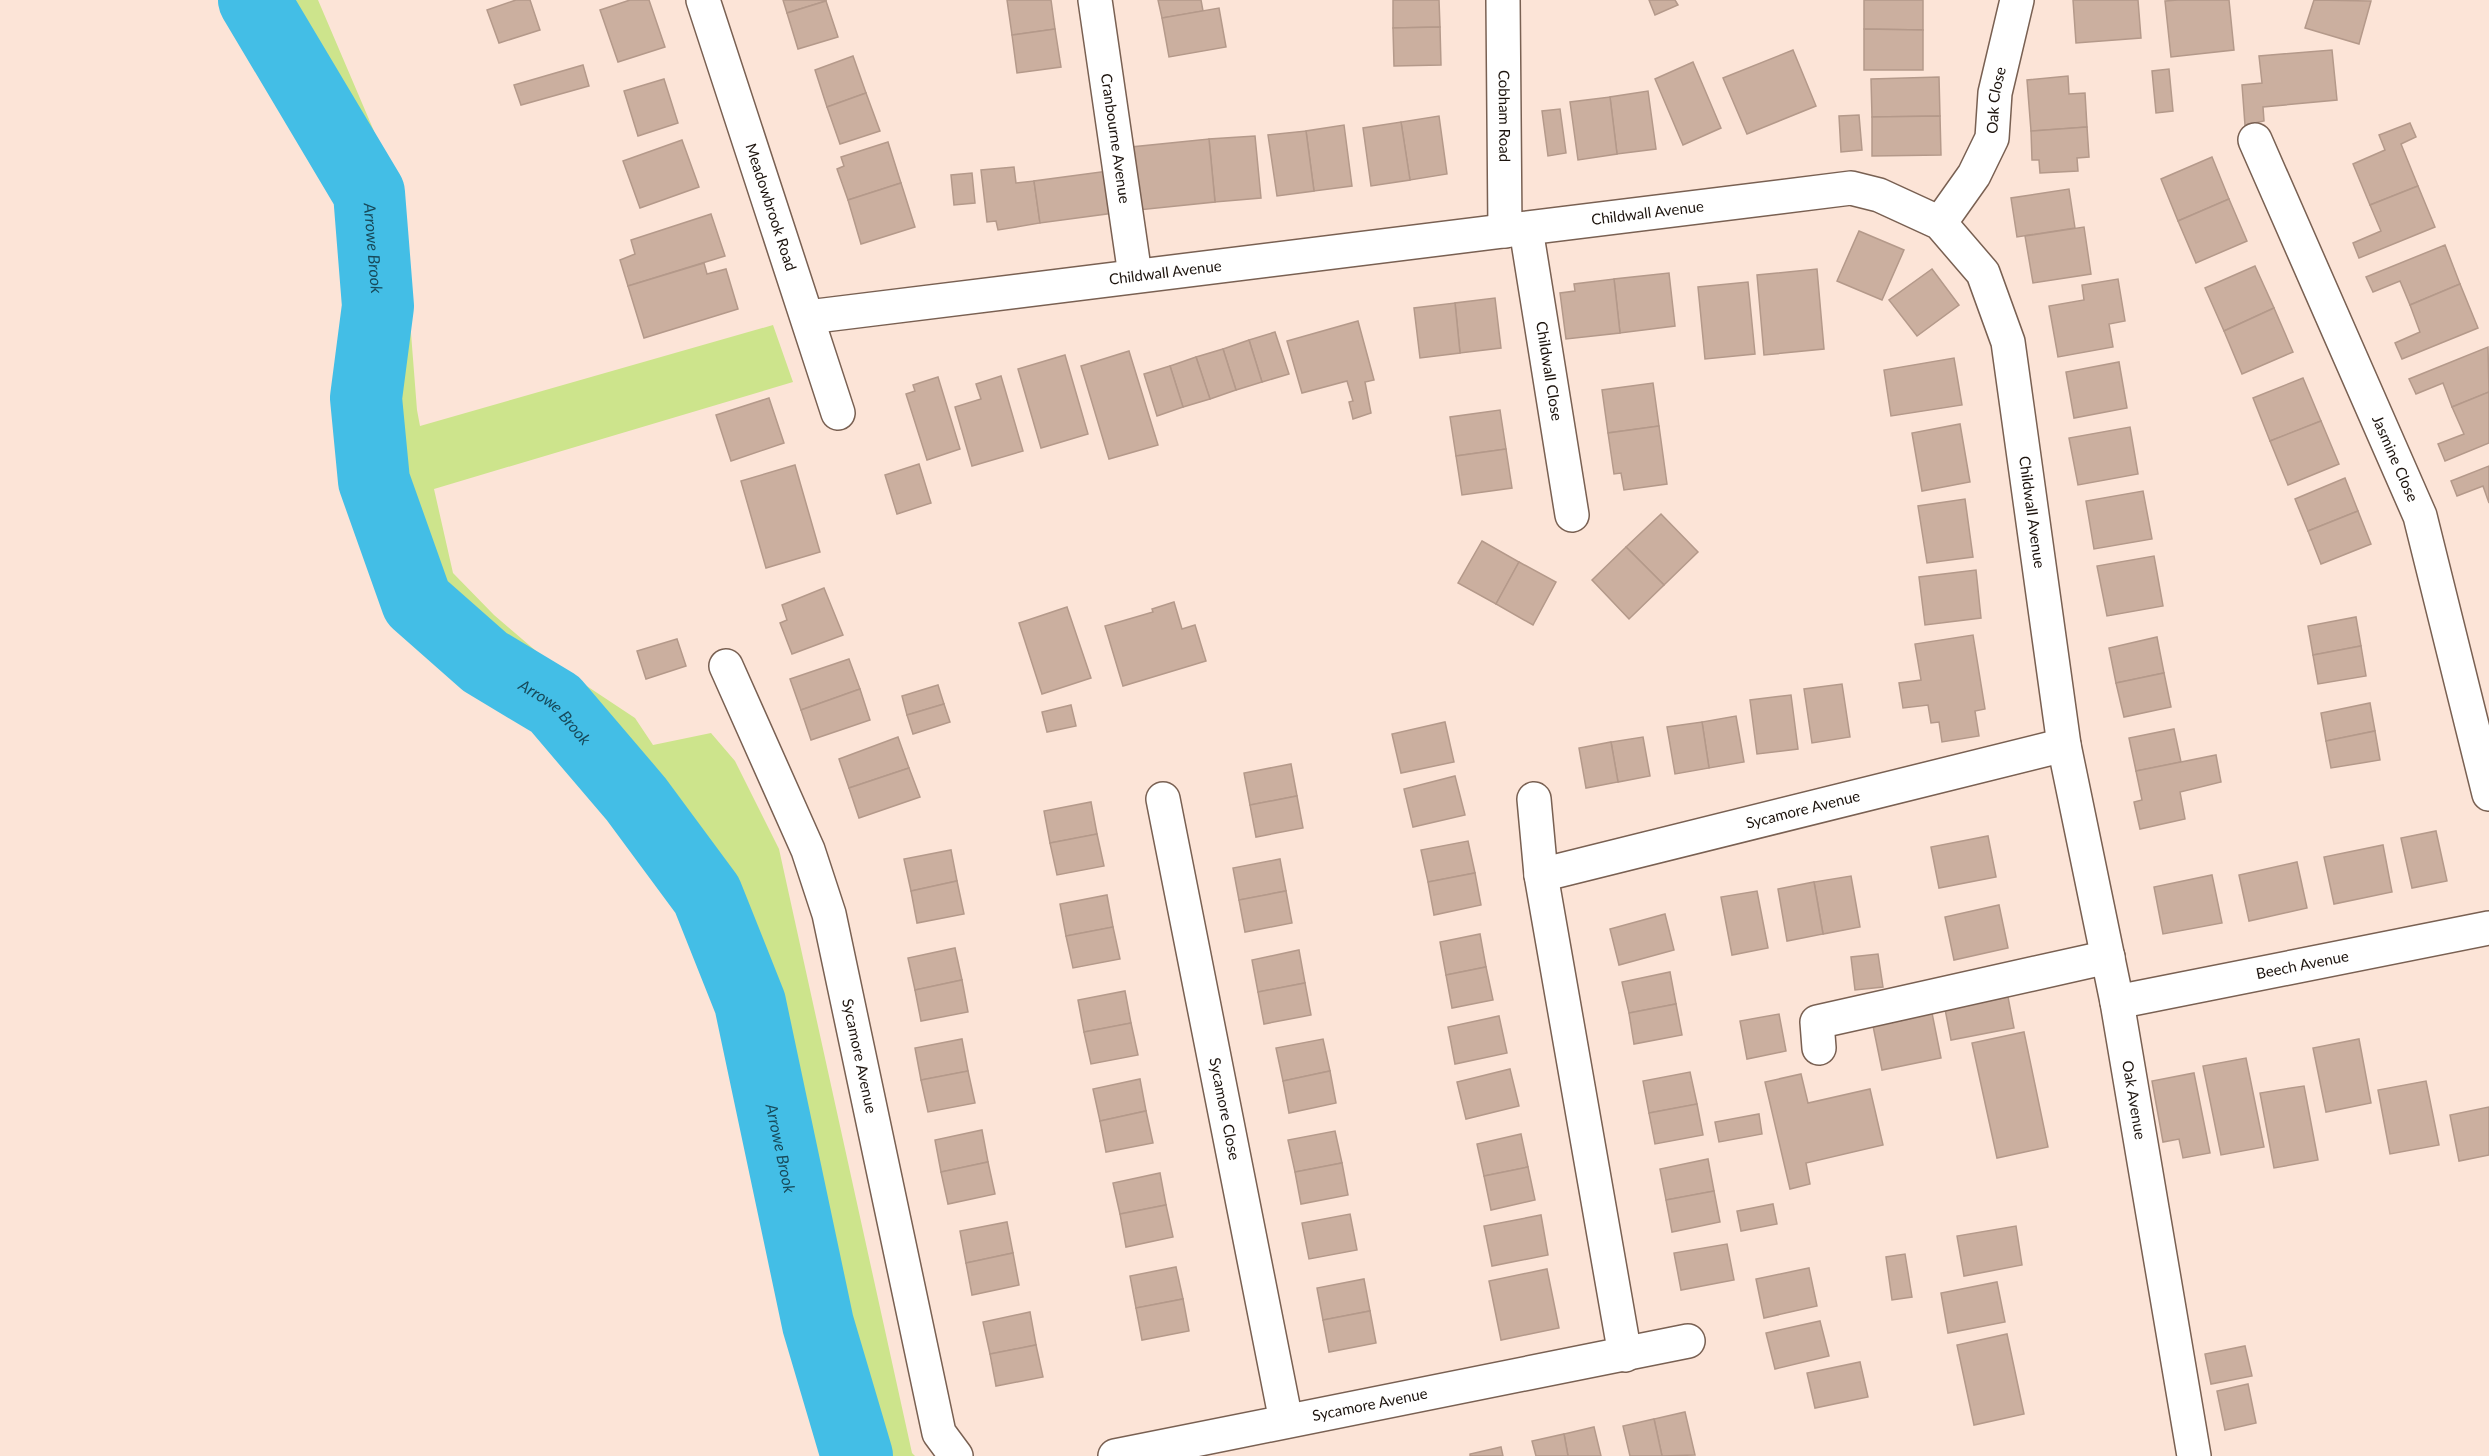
<svg xmlns="http://www.w3.org/2000/svg" width="2489" height="1456" font-family="Lato,sans-serif">
<rect width="100%" height="100%" fill="#fce4d7"/>
<path fill="#cde48c" d="M254 0H318L400 192 417 410 420 426 773 325 793 382 434 489 453 573 494 615 543 657 635 718 653 745 711 733 735 761 779 849 912 1453 915 1456H857L818 1324 750 1003 707 895 636 799 555 704 485 662 417 602 374 481 366 398 378 306 369 193Z"/>
<g fill="none" stroke-linecap="round" stroke-linejoin="round">
<path stroke="#43bee6" stroke-width="72" id="s1" d="M254 0 369 193 378 306 366 398 374 481 417 602 485 662 555 704 636 799 707 895 750 1003 818 1324 857 1456"/>
</g>
<g fill="#cbaf9f" stroke="#b4998a" stroke-width="1.5">
<path d="M516 0H530L540 30 499 43 487 10Z"/>
<path d="M630 0H649L665 47 618 62 600 10Z"/>
<path d="M783 0H826V1L787 13Z"/>
<path d="M1007 0H1051L1055 29 1012 35Z"/>
<path d="M1158 0H1201L1203 11 1162 18Z"/>
<path d="M1393 0H1439L1440 27 1393 28Z"/>
<path d="M1649 0H1675L1678 5 1655 15Z"/>
<path d="M1864 0H1923V30L1864 29Z"/>
<path d="M2073 0H2138L2141 38 2076 43Z"/>
<path d="M2178 0H2229L2234 50 2171 57 2165 1Z"/>
<path d="M2314 0 2371 1 2359 44 2305 28Z"/>
<path d="M826 1 838 37 798 49 787 13Z"/>
<path d="M1219 8 1226 47 1169 57 1162 18Z"/>
<path d="M1440 27 1441 65 1394 66 1393 28Z"/>
<path d="M1055 29 1061 67 1017 73 1012 35Z"/>
<path d="M1864 29 1923 30V70H1864Z"/>
<path d="M1793 50 1816 106 1747 134 1723 78Z"/>
<path d="M2332 50 2337 100 2263 107 2264 121 2245 125 2242 85 2262 83 2259 56Z"/>
<path d="M853 56 866 93 827 107 815 70Z"/>
<path d="M1693 62 1721 128 1683 145 1655 79Z"/>
<path d="M583 65 589 86 521 105 514 85Z"/>
<path d="M2169 69 2173 111 2156 113 2152 71Z"/>
<path d="M2068 76 2069 94 2085 93 2087 127 2031 131 2027 80Z"/>
<path d="M1939 77 1940 116 1872 117 1871 79Z"/>
<path d="M664 79 678 123 638 136 624 91Z"/>
<path d="M1648 91 1656 149 1617 154 1610 97Z"/>
<path d="M866 93 880 131 840 144 827 107Z"/>
<path d="M1610 97 1617 154 1578 160 1570 102Z"/>
<path d="M1560 109 1566 153 1548 156 1542 111Z"/>
<path d="M1859 115 1862 150 1841 152 1839 116Z"/>
<path d="M1439 116 1447 174 1410 180 1401 122Z"/>
<path d="M1940 116 1941 155 1872 156V117Z"/>
<path d="M1401 122 1410 180 1371 186 1363 128Z"/>
<path d="M2410 123 2416 137 2401 144 2418 186 2370 205 2353 164 2385 150 2379 135Z"/>
<path d="M1344 125 1352 186 1314 191 1306 131Z"/>
<path d="M2087 127 2089 157 2077 158 2078 171 2040 173 2039 160H2032L2031 131Z"/>
<path d="M1306 131 1314 191 1277 196 1268 135Z"/>
<path d="M1255 136 1261 198 1215 202 1209 139Z"/>
<path d="M1209 139 1215 202 1138 210 1131 147Z"/>
<path d="M682 140 699 187 640 208 623 161Z"/>
<path d="M888 142 901 183 848 200 837 169 844 166 841 157Z"/>
<path d="M2212 157 2229 199 2178 221 2161 179Z"/>
<path d="M1014 167 1016 183 1034 181 1040 223 998 230 996 221 987 222 981 170Z"/>
<path d="M1108 171 1114 213 1040 223 1034 181Z"/>
<path d="M972 173 975 203 954 205 951 175Z"/>
<path d="M901 183 915 227 861 244 848 200Z"/>
<path d="M2418 186 2435 227 2359 258 2353 243 2381 231 2370 205Z"/>
<path d="M2069 189 2075 228 2017 237 2011 198Z"/>
<path d="M2229 199 2247 241 2196 263 2178 221Z"/>
<path d="M711 214 725 256 628 286 620 260 635 254 631 240Z"/>
<path d="M2084 227 2091 274 2033 283 2025 236Z"/>
<path d="M1859 231 1904 250 1882 300 1837 281Z"/>
<path d="M2445 245 2460 284 2410 305 2400 281 2373 292 2366 277Z"/>
<path d="M704 263 707 274 726 269 738 309 644 338 628 286Z"/>
<path d="M2255 266 2274 308 2224 331 2205 288Z"/>
<path d="M1817 269 1824 349 1764 355 1757 275Z"/>
<path d="M1932 269 1959 305 1917 336 1889 300Z"/>
<path d="M1669 273 1675 326 1620 333 1614 279Z"/>
<path d="M1614 279 1620 333 1566 339 1560 293 1575 291 1574 284Z"/>
<path d="M2118 279 2125 321 2109 324 2113 347 2058 357 2049 306 2084 300 2082 285Z"/>
<path d="M1748 282 1755 354 1705 359 1698 287Z"/>
<path d="M2460 284 2478 328 2402 359 2395 343 2420 332 2410 305Z"/>
<path d="M1495 298 1501 348 1460 353 1455 303Z"/>
<path d="M1455 303 1460 353 1420 358 1414 308Z"/>
<path d="M2274 308 2293 352 2242 374 2224 331Z"/>
<path d="M1358 321 1374 380 1365 382 1371 413 1353 419 1349 402 1353 401 1347 381 1302 393 1287 341Z"/>
<path d="M1275 332 1289 374 1262 382 1249 340Z"/>
<path d="M1249 340 1262 382 1236 390 1223 349Z"/>
<path d="M2488 347 2489 392 2452 407 2443 383 2416 394 2409 379Z"/>
<path d="M1223 349 1236 390 1210 399 1196 357Z"/>
<path d="M1129 351 1158 445 1109 459 1081 366Z"/>
<path d="M1065 355 1088 434 1041 448 1018 369Z"/>
<path d="M1196 357 1210 399 1183 407 1170 366Z"/>
<path d="M1954 358 1962 405 1891 416 1884 370Z"/>
<path d="M2119 362 2127 408 2074 418 2066 372Z"/>
<path d="M1170 366 1183 407 1157 416 1144 374Z"/>
<path d="M1001 376 1023 451 972 466 955 407 981 399 976 384Z"/>
<path d="M938 377 960 449 927 460 906 394 915 391 913 385Z"/>
<path d="M2303 378 2321 421 2270 441 2253 398Z"/>
<path d="M1653 383 1659 426 1608 433 1602 390Z"/>
<path d="M2489 392V443L2445 461 2438 444 2464 434 2452 407Z"/>
<path d="M769 398 784 443 731 461 716 415Z"/>
<path d="M1500 410 1506 449 1456 456 1450 417Z"/>
<path d="M2321 421 2339 464 2288 485 2270 441Z"/>
<path d="M1960 424 1970 482 1922 491 1912 433Z"/>
<path d="M1659 426 1667 484 1624 490 1621 473 1614 474 1608 433Z"/>
<path d="M2130 427 2138 474 2078 485 2069 438Z"/>
<path d="M1506 449 1512 488 1462 495 1456 456Z"/>
<path d="M919 464 931 503 897 514 885 475Z"/>
<path d="M795 465 820 552 766 568 741 481Z"/>
<path d="M2489 466V503L2483 486 2457 496 2451 481Z"/>
<path d="M2345 478 2358 511 2308 531 2295 499Z"/>
<path d="M2143 491 2152 539 2094 549 2086 501Z"/>
<path d="M1965 499 1973 557 1927 563 1918 506Z"/>
<path d="M2358 511 2371 544 2321 564 2308 531Z"/>
<path d="M1661 514 1698 552 1664 585 1626 547Z"/>
<path d="M1482 541 1519 562 1496 604 1458 583Z"/>
<path d="M1626 547 1664 585 1629 619 1592 580Z"/>
<path d="M2154 556 2163 606 2107 616 2097 566Z"/>
<path d="M1519 562 1556 582 1533 625 1496 604Z"/>
<path d="M1976 570 1981 618 1925 625 1919 577Z"/>
<path d="M824 588 843 635 792 654 780 623 787 620 782 605Z"/>
<path d="M1174 602 1182 629 1195 625 1206 661 1123 686 1105 626 1153 612 1152 609Z"/>
<path d="M1067 607 1091 678 1042 694 1019 623Z"/>
<path d="M2356 617 2361 646 2313 655 2308 626Z"/>
<path d="M1973 635 1985 709 1975 711 1979 736 1942 742 1939 722 1931 723 1928 705 1903 708 1899 683 1921 680 1915 644Z"/>
<path d="M2157 637 2164 673 2116 683 2109 648Z"/>
<path d="M677 639 686 666 646 679 637 651Z"/>
<path d="M2361 646 2366 676 2318 684 2313 655Z"/>
<path d="M849 659 860 689 801 710 790 679Z"/>
<path d="M2164 673 2171 707 2124 717 2116 683Z"/>
<path d="M1842 684 1850 737 1812 743 1804 689Z"/>
<path d="M938 685 944 704 907 715 902 696Z"/>
<path d="M860 689 870 720 811 740 801 710Z"/>
<path d="M1791 695 1798 749 1757 754 1750 700Z"/>
<path d="M2370 703 2375 731 2326 741 2321 713Z"/>
<path d="M944 704 950 722 913 734 907 715Z"/>
<path d="M1071 705 1076 726 1047 732 1042 712Z"/>
<path d="M1736 716 1744 762 1709 768 1702 722Z"/>
<path d="M1445 722 1454 762 1401 773 1392 734Z"/>
<path d="M1702 722 1709 768 1675 774 1667 727Z"/>
<path d="M2174 729 2181 762 2136 771 2129 738Z"/>
<path d="M2375 731 2380 760 2331 768 2326 741Z"/>
<path d="M898 737 909 768 849 788 839 759Z"/>
<path d="M1643 737 1650 776 1618 782 1611 742Z"/>
<path d="M1611 742 1618 782 1586 788 1579 748Z"/>
<path d="M2216 755 2221 782 2180 792 2185 819 2140 829 2134 802 2142 800 2136 771Z"/>
<path d="M1291 764 1297 796 1250 805 1244 773Z"/>
<path d="M909 768 920 797 859 818 849 788Z"/>
<path d="M1455 776 1465 815 1413 827 1404 789Z"/>
<path d="M1297 796 1303 828 1256 837 1250 805Z"/>
<path d="M1091 802 1097 834 1050 843 1044 811Z"/>
<path d="M2436 831 2447 881 2412 888 2401 838Z"/>
<path d="M1097 834 1104 866 1057 875 1050 843Z"/>
<path d="M1988 836 1996 877 1939 888 1931 847Z"/>
<path d="M1468 841 1475 873 1428 882 1421 850Z"/>
<path d="M2383 845 2392 892 2334 904 2324 857Z"/>
<path d="M951 850 957 881 911 891 904 859Z"/>
<path d="M1280 859 1286 891 1239 900 1233 868Z"/>
<path d="M2297 862 2307 908 2249 921 2239 875Z"/>
<path d="M1475 873 1481 905 1434 915 1428 882Z"/>
<path d="M2212 875 2222 923 2163 934 2154 887Z"/>
<path d="M1851 876 1860 927 1823 934 1814 882Z"/>
<path d="M957 881 964 914 917 923 911 891Z"/>
<path d="M1814 882 1823 934 1787 941 1778 889Z"/>
<path d="M1286 891 1292 923 1245 932 1239 900Z"/>
<path d="M1757 891 1768 948 1732 955 1721 897Z"/>
<path d="M1107 895 1113 927 1066 936 1060 904Z"/>
<path d="M1999 905 2008 948 1954 960 1945 917Z"/>
<path d="M1665 914 1674 950 1619 965 1610 929Z"/>
<path d="M1113 927 1120 959 1073 968 1066 936Z"/>
<path d="M1480 934 1486 967 1446 975 1440 942Z"/>
<path d="M955 948 962 980 915 990 908 958Z"/>
<path d="M1299 950 1305 983 1258 992 1252 960Z"/>
<path d="M1878 954 1883 987 1855 990 1851 957Z"/>
<path d="M1486 967 1493 1000 1452 1008 1446 975Z"/>
<path d="M1670 972 1676 1004 1629 1013 1622 982Z"/>
<path d="M962 980 968 1012 921 1021 915 990Z"/>
<path d="M1305 983 1311 1015 1264 1024 1258 992Z"/>
<path d="M1125 991 1131 1023 1084 1032 1078 1000Z"/>
<path d="M2008 997 2014 1028 1951 1040 1945 1009Z"/>
<path d="M1676 1004 1682 1035 1634 1044 1629 1013Z"/>
<path d="M1932 1013 1941 1058 1882 1070 1873 1026Z"/>
<path d="M1779 1014 1786 1051 1747 1059 1740 1021Z"/>
<path d="M1499 1016 1507 1053 1455 1064 1448 1027Z"/>
<path d="M1131 1023 1138 1055 1091 1064 1084 1032Z"/>
<path d="M2024 1032 2048 1147 1997 1158 1972 1043Z"/>
<path d="M962 1039 968 1071 921 1080 915 1048Z"/>
<path d="M1323 1039 1330 1071 1283 1081 1276 1048Z"/>
<path d="M2359 1039 2371 1103 2326 1112 2313 1048Z"/>
<path d="M2246 1058 2264 1147 2221 1155 2203 1066Z"/>
<path d="M1510 1069 1519 1106 1466 1119 1457 1082Z"/>
<path d="M968 1071 975 1103 928 1112 921 1080Z"/>
<path d="M1330 1071 1336 1103 1289 1113 1283 1081Z"/>
<path d="M1690 1072 1697 1104 1649 1113 1643 1081Z"/>
<path d="M2194 1073 2210 1153 2183 1158 2179 1139 2163 1142 2152 1081Z"/>
<path d="M1801 1074 1808 1103 1870 1089 1883 1145 1806 1163 1810 1184 1790 1189 1765 1082Z"/>
<path d="M1140 1079 1146 1111 1100 1121 1093 1089Z"/>
<path d="M2426 1081 2439 1145 2390 1154 2378 1090Z"/>
<path d="M2304 1086 2318 1160 2274 1168 2260 1093Z"/>
<path d="M1697 1104 1703 1135 1655 1144 1649 1113Z"/>
<path d="M2489 1107V1155L2459 1161 2450 1115Z"/>
<path d="M1146 1111 1153 1143 1106 1152 1100 1121Z"/>
<path d="M1759 1114 1762 1134 1719 1142 1715 1122Z"/>
<path d="M982 1130 988 1162 941 1172 935 1140Z"/>
<path d="M1335 1131 1342 1163 1295 1172 1288 1140Z"/>
<path d="M1521 1134 1528 1167 1484 1176 1477 1144Z"/>
<path d="M1708 1159 1714 1191 1666 1200 1660 1169Z"/>
<path d="M988 1162 995 1194 948 1204 941 1172Z"/>
<path d="M1342 1163 1348 1195 1301 1204 1295 1172Z"/>
<path d="M1528 1167 1535 1200 1491 1210 1484 1176Z"/>
<path d="M1160 1173 1166 1205 1120 1214 1113 1183Z"/>
<path d="M1714 1191 1720 1222 1672 1232 1666 1200Z"/>
<path d="M1773 1204 1777 1224 1741 1231 1737 1211Z"/>
<path d="M1166 1205 1173 1237 1126 1247 1120 1214Z"/>
<path d="M1350 1214 1357 1250 1309 1259 1302 1223Z"/>
<path d="M1541 1215 1548 1255 1492 1266 1484 1226Z"/>
<path d="M1007 1222 1013 1253 966 1263 960 1231Z"/>
<path d="M2016 1226 2022 1265 1964 1276 1957 1236Z"/>
<path d="M1727 1244 1734 1280 1681 1290 1674 1253Z"/>
<path d="M1013 1253 1019 1285 972 1295 966 1263Z"/>
<path d="M1905 1254 1912 1297 1892 1300 1886 1257Z"/>
<path d="M1176 1267 1183 1299 1136 1308 1130 1276Z"/>
<path d="M1809 1268 1817 1306 1764 1318 1756 1279Z"/>
<path d="M1547 1269 1559 1328 1501 1340 1489 1281Z"/>
<path d="M1364 1279 1370 1311 1323 1320 1317 1288Z"/>
<path d="M1997 1282 2005 1322 1948 1333 1941 1293Z"/>
<path d="M1183 1299 1189 1331 1142 1340 1136 1308Z"/>
<path d="M1370 1311 1376 1343 1329 1352 1323 1320Z"/>
<path d="M1030 1312 1036 1345 990 1354 983 1322Z"/>
<path d="M1820 1321 1829 1356 1775 1369 1766 1333Z"/>
<path d="M2007 1334 2024 1414 1974 1425 1957 1345Z"/>
<path d="M1036 1345 1043 1377 996 1386 990 1354Z"/>
<path d="M2245 1346 2252 1376 2211 1384 2205 1354Z"/>
<path d="M1860 1362 1868 1397 1815 1408 1807 1373Z"/>
<path d="M2248 1384 2256 1423 2225 1430 2217 1391Z"/>
<path d="M1685 1412 1695 1455 1662 1456 1654 1419Z"/>
<path d="M1654 1419 1662 1456H1630L1623 1426Z"/>
<path d="M1594 1427 1601 1456H1568L1564 1434Z"/>
<path d="M1564 1434 1568 1456H1536L1532 1441Z"/>
<path d="M1501 1447 1503 1456H1470V1454Z"/>
</g>
<g fill="none" stroke-linecap="round" stroke-linejoin="round">
<defs>
<g id="minor">
<path id="s2" d="M703 0 838 413"/>
<path id="s3" d="M1095 0 1135 275"/>
<path id="s4" d="M1503 0 1505 231"/>
<path id="s5" d="M2255 140 2420 516 2489 794"/>
<path id="s6" d="M1940 223 1974 175 1992 138 1995 93 2017 0"/>
<path id="s7" d="M1526 229 1572 515"/>
<path id="s8" d="M808 317 1851 188 1879 195 1940 223 1983 273 2008 342 2064 745 2117 1002 2194 1456"/>
<path id="s9" d="M726 666 808 850 829 914 939 1433 956 1456"/>
<path id="s10" d="M1163 799 1286 1421"/>
<path d="M1534 799 1541 875 1625 1355"/>
<path id="s11" d="M1541 875 2064 745"/>
<path id="s12" d="M2117 1002 2489 928"/>
<path d="M1819 1048 1817 1022 2108 957"/>
<path id="s13" d="M1115 1456 1688 1341"/>
</g>
</defs>
<use href="#minor" stroke="#796052" stroke-width="36"/>
<use href="#minor" stroke="#fff" stroke-width="33"/>
</g>
<g text-anchor="middle" stroke-width="5" stroke-linejoin="round" paint-order="stroke">
<g font-size="15" fill="#1c130d" stroke="#fcf6f2">
<text dy="5" stroke="none"><textPath href="#s6" startOffset="138">Oak Close</textPath></text>
<text dy="5" stroke="none"><textPath href="#s4" startOffset="116">Cobham Road</textPath></text>
<text dy="5" stroke="none"><textPath href="#s3" startOffset="140">Cranbourne Avenue</textPath></text>
<text dy="5" stroke="none"><textPath href="#s2" startOffset="218">Meadowbrook Road</textPath></text>
<text dy="5" stroke="none"><textPath href="#s8" startOffset="846">Childwall Avenue</textPath></text>
<text dy="5" stroke="none"><textPath href="#s8" startOffset="360">Childwall Avenue</textPath></text>
<text dy="5" stroke="none"><textPath href="#s7" startOffset="144">Childwall Close</textPath></text>
<text dy="5" stroke="none"><textPath href="#s5" startOffset="348">Jasmine Close</textPath></text>
<text dy="5" stroke="none"><textPath href="#s8" startOffset="1458">Childwall Avenue</textPath></text>
<text dy="5" stroke="none"><textPath href="#s11" startOffset="270">Sycamore Avenue</textPath></text>
<text dy="5" stroke="none"><textPath href="#s12" startOffset="189">Beech Avenue</textPath></text>
<text dy="5" stroke="none"><textPath href="#s9" startOffset="414">Sycamore Avenue</textPath></text>
<text dy="5" stroke="none"><textPath href="#s8" startOffset="2055">Oak Avenue</textPath></text>
<text dy="5" stroke="none"><textPath href="#s10" startOffset="316">Sycamore Close</textPath></text>
<text dy="5" stroke="none"><textPath href="#s13" startOffset="260">Sycamore Avenue</textPath></text>
</g>
<g font-size="16" font-style="italic" fill="#174a5b" stroke="#fcf6f2">
<text dy="6" stroke="none"><textPath href="#s1" startOffset="280">Arrowe Brook</textPath></text>
<text dy="6" stroke="none"><textPath href="#s1" startOffset="820">Arrowe Brook</textPath></text>
<text dy="6" stroke="none"><textPath href="#s1" startOffset="1324">Arrowe Brook</textPath></text>
</g>
</g>
</svg>
